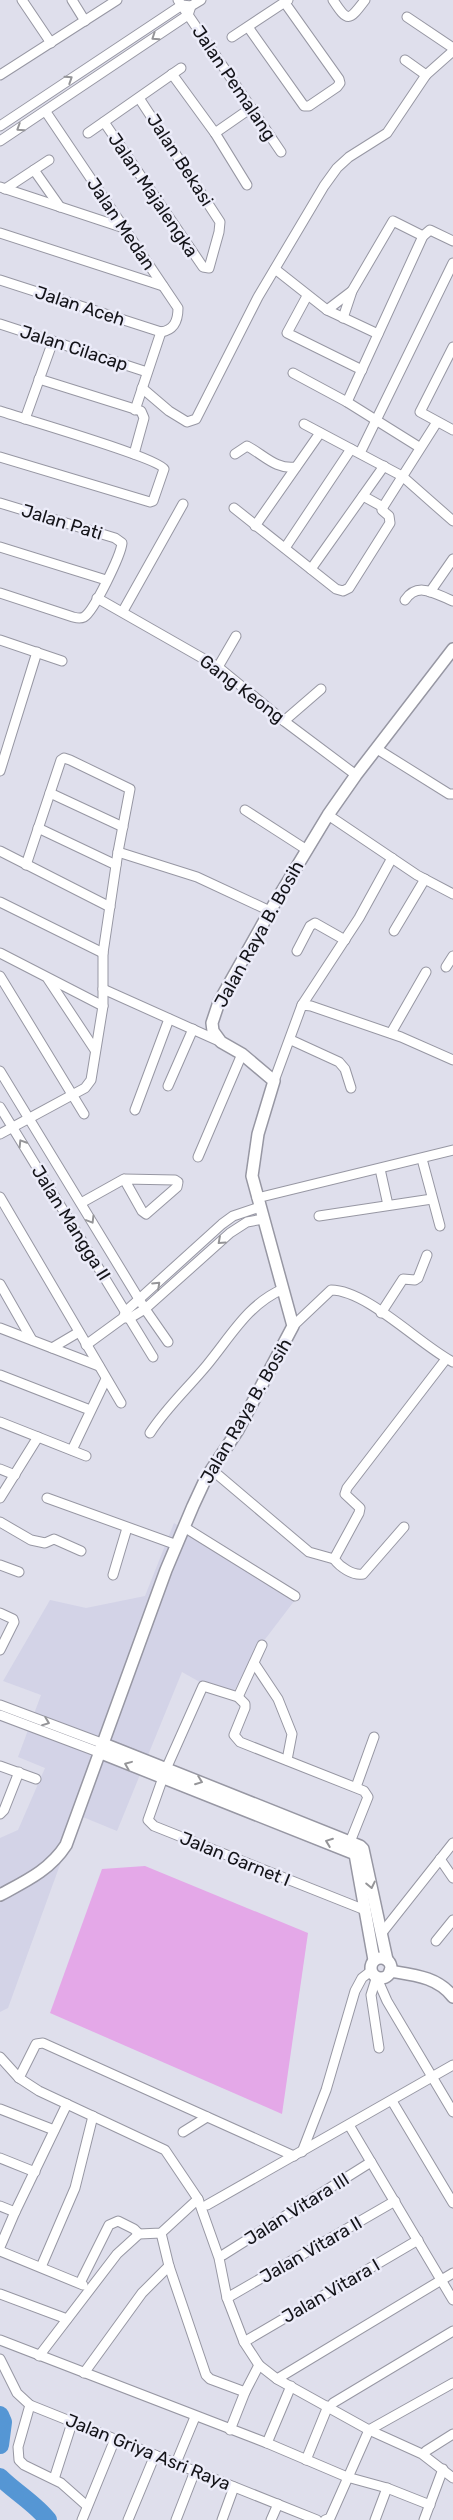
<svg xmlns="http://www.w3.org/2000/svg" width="453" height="2520" font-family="Rubik,sans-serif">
<rect width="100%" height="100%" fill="#dfdfec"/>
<path fill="#d3d3e7" d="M174 1523 295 1600 253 1655 230 1699 182 1672 117 1831 78 1815 8 2008 0 2012V1838L18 1830 45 1768 18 1757 41 1695 3 1681 50 1600 86 1608 145 1596Z"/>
<path fill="#e4a8e8" d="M145 1866 308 1933 282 2114 50 2013 102 1869Z"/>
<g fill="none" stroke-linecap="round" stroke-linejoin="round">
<g stroke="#5596d4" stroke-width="18">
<path d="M0 2415 3 2422 0 2445"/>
<path d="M0 2477C15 2492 36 2504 48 2520"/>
</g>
<defs>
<g id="street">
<path d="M22 0 51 43"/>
<path d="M72 0 85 21"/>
<path d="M178 0 281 152"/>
<path d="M333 0C348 23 349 21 365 0"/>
<path d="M407 17 453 48"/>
<path d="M248 27 304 106H309L337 87 340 83 339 79 285 3"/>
<path d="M232 37 288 0"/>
<path d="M405 60 426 75"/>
<path d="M172 74 215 133 247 185"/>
<path d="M0 75 117 0"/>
<path d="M46 112 178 308C178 321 174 330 161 332"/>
<path d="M104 122 203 267 209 268 219 232 220 222 139 98"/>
<path d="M0 126 182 5 191 6"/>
<path d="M88 133 181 68"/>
<path d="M215 133 251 108"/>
<path d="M0 141 188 15 191 6 201 0"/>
<path d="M34 170 60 207"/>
<path d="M0 187 124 228"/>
<path d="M5 189 49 160"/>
<path d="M0 233 163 286"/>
<path d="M275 269 327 310 378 334"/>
<path d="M0 280 161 332"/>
<path d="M307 296 287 333 362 370"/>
<path d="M327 310 352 291"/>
<path d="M343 318 352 291 393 221 423 236"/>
<path d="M0 324 147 372"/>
<path d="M453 347 420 412 453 430"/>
<path d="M293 373 347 402 419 447"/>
<path d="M39 379 141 411 144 418 134 454"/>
<path d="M142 388 169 411 187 422 196 419 258 297 324 186 337 168 349 157 387 133 426 75 453 51"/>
<path d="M347 402 423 236 430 230 453 241"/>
<path d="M135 410 161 332"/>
<path d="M0 411C21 418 159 458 164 469L153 501 150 502 0 457"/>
<path d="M25 419 53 341"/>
<path d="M304 424 402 476 453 521"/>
<path d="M360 453 453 263"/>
<path d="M235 454 247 446C264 455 276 470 296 467"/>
<path d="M363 496 383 507"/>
<path d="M0 503 115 538 122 543C121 555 94 611 84 617 80 619 77 618 73 617L0 593"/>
<path d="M234 508 336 589 343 591 349 588 390 523 389 516 382 510 383 507 437 422"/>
<path d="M255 526 320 433"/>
<path d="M0 547 106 580"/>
<path d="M285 548 351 449"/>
<path d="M311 569 384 466"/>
<path d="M430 592 453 559"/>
<path d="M97 598 218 667 284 721 356 775"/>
<path d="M405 600C418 581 435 594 453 601"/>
<path d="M123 611 183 504"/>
<path d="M0 640 62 661"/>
<path d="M218 667 236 636"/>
<path d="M284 721 321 689"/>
<path d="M377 749 449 794H453"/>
<path d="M0 771 37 652"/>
<path d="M50 793 123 827"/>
<path d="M245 810 307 850"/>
<path d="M328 815 417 875 453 894"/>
<path d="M38 828 116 865"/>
<path d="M0 851 110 907"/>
<path d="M118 852 197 877 270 911"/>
<path d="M0 902 103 953"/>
<path d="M394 931 425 879"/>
<path d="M297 951 310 926 315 923 345 940"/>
<path d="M0 953 103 1006"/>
<path d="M446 967 453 956"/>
<path d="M0 976 84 1114"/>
<path d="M48 979 95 1050"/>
<path d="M103 989 221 1042"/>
<path d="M302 1005 359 918 392 858"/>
<path d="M391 1033 426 972"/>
<path d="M291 1040 339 1062 345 1069 351 1088"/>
<path d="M0 1071 145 1309 168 1342"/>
<path d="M274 1081 302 1005 311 1006 401 1037 453 1060"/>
<path d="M168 1086 193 1029"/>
<path d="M0 1107 153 1357"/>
<path d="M135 1110 169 1019"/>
<path d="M0 1134 85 1088 91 1080 103 1006V953L118 852 130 789 70 760 64 758 61 760 26 865"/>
<path d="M198 1157 242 1054"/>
<path d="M422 1159 440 1226"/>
<path d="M380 1169 388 1205"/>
<path d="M0 1197 121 1403"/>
<path d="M257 1198 453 1150"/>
<path d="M81 1203 124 1179 175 1180 178 1182 177 1187 146 1214 142 1211 124 1179"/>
<path d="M319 1216 432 1199"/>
<path d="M0 1284 32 1340"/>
<path d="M381 1313 403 1279 415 1280 418 1278 427 1255"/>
<path d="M126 1318H130L145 1309 230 1233 247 1222 263 1219"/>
<path d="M293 1326 331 1290C367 1290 420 1345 453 1362"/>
<path d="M0 1328 99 1366"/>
<path d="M86 1345 123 1318 126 1311 222 1224 233 1216 260 1207"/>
<path d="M52 1348 79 1332"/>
<path d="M0 1375 90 1410"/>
<path d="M0 1422 86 1456"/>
<path d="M150 1433C166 1408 188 1388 207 1365 231 1336 248 1304 283 1289"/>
<path d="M72 1450 106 1379"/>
<path d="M0 1469 15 1475"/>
<path d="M211 1469 309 1552 334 1559"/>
<path d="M0 1498 38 1437"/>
<path d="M47 1498 177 1545"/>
<path d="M0 1522 31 1540 45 1543 54 1539 81 1551"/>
<path d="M184 1527 295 1596"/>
<path d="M404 1527 363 1574C353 1576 340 1567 334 1559L359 1513 360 1508 345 1494 347 1488 446 1359"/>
<path d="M0 1565 19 1572"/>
<path d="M113 1575 127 1528"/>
<path d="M0 1613 13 1619 14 1622 0 1650"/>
<path d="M254 1663 278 1699 292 1734 287 1760"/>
<path d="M238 1697 262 1645"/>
<path d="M0 1705 104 1744"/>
<path d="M0 1715 101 1753"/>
<path d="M0 1766 36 1779"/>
<path d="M356 1787 374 1737"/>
<path d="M0 1814 4 1810 19 1772"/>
<path d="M348 1847 368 1797 364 1791 240 1742 234 1735 245 1708V1704L238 1697 203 1686 166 1769 148 1820 154 1826 365 1910"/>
<path d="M440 1859 453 1878"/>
<path d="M381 1934 453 1843"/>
<path d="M436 1941 453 1920"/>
<path d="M376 1976 387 2001 453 2112"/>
<path d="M376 1979 371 1995 379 2048"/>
<path d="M0 2057 19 2078 39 2091 165 2150 198 2199 219 2258 227 2298 244 2342 259 2365 277 2379 369 2430 422 2454 453 2478"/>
<path d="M19 2078 36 2044 43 2043 294 2156"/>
<path d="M392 2101 453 2203"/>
<path d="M0 2109 54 2130"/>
<path d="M349 2125 453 2300"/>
<path d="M183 2132 207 2117"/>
<path d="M302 2152 326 2090 355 1991 362 1978 371 1971"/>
<path d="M0 2158 35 2172"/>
<path d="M207 2205 453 2065"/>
<path d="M0 2206 15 2212"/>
<path d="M161 2233 169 2266 206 2375 210 2379 245 2392"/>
<path d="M0 2247 15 2212 67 2104"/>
<path d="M0 2251 83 2285"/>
<path d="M223 2255 371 2162"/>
<path d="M41 2267 75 2188 93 2116"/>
<path d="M80 2283 109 2225 118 2221 134 2229 139 2234"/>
<path d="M0 2294 67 2319"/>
<path d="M227 2298 395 2201"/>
<path d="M0 2340 267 2443 347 2477 387 2488 430 2505"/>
<path d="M244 2342 418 2240"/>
<path d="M39 2356 117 2254 139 2234 161 2233 198 2199"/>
<path d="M0 2359 17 2393 30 2405 317 2520"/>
<path d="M84 2373 142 2293 169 2266"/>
<path d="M277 2379 453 2273"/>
<path d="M333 2403 453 2331"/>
<path d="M30 2405 18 2447 19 2460 24 2465 61 2483 87 2506"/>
<path d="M230 2430 245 2392 259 2365"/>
<path d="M267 2443 291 2386"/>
<path d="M426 2451 453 2434"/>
<path d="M306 2460 328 2406"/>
<path d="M176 2463 195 2417"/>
<path d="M54 2479 72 2423"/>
<path d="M82 2520 115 2439"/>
<path d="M128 2520 155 2455"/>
<path d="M176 2520 195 2471"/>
<path d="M222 2520 234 2487"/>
<path d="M271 2520 278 2504"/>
<path d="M325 2520 330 2518 369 2430 453 2383"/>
<path d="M375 2520 387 2488"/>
<path d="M424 2520 443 2469"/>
</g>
<g id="secondary">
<path d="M104 1744 360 1846 363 1849 387 1960"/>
<path d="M101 1753 355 1854 374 1960"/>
<path d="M0 1895C26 1881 50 1870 66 1845L166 1570 193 1506 206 1478 238 1430 293 1326 252 1176 258 1134 274 1081 242 1054 221 1042 213 1031 212 1023 219 1002 270 911 328 815 356 775 453 649"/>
<circle cx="381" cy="1968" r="10"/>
<path d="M390 1971C414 1975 438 1977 453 1997"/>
</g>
</defs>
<use href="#street" stroke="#9797a3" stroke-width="11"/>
<use href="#secondary" stroke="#9797a3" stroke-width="14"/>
<use href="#street" stroke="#fff" stroke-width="9"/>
<use href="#secondary" stroke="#fff" stroke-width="11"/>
</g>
<defs><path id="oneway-chevron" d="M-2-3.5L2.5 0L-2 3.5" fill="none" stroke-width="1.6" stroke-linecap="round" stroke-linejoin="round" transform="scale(1.25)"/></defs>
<g stroke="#959598">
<use href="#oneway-chevron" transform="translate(155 37) rotate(146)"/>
<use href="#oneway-chevron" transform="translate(69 79) rotate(-33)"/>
<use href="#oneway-chevron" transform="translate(20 128) rotate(147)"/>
<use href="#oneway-chevron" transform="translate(22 1143) rotate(-122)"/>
<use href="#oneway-chevron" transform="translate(91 1220) rotate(59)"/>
<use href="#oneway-chevron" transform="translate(221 1241) rotate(138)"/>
<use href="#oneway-chevron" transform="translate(157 1285) rotate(-43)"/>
<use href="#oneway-chevron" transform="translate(46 1722) rotate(21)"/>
<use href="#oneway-chevron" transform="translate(128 1765) rotate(-158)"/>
<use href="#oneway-chevron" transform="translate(199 1781) rotate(21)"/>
<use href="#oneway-chevron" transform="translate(329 1842) rotate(-159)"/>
<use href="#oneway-chevron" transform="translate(371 1885) rotate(78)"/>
</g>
<g text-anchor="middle" stroke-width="5" stroke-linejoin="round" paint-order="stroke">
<g font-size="18" fill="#141419" stroke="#ececf9">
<text transform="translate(234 83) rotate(56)" y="6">Jalan Pemalang</text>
<text transform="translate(180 160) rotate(57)" y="6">Jalan Bekasi</text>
<text transform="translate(153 195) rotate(56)" y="6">Jalan Majalengka</text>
<text transform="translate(121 224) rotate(56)" y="6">Jalan Medan</text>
<text transform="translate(80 306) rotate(18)" y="6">Jalan Aceh</text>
<text transform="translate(74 348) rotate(18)" y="6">Jalan Cilacap</text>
<text transform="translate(62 522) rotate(17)" y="6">Jalan Pati</text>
<text transform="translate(242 689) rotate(37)" y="6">Gang Keong</text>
<text transform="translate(259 934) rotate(-61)" y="6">Jalan Raya B. Bosih</text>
<text transform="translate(71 1223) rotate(58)" y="6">Jalan Mangga II</text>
<text transform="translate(246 1411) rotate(-60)" y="6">Jalan Raya B. Bosih</text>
<text transform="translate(235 1859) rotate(22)" y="6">Jalan Garnet I</text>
<text transform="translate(297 2209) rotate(-32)" y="6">Jalan Vitara III</text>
<text transform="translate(311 2250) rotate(-30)" y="6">Jalan Vitara II</text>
<text transform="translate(331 2291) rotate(-30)" y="6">Jalan Vitara I</text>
<text transform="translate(148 2452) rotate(22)" y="6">Jalan Griya Asri Raya</text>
</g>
</g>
</svg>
